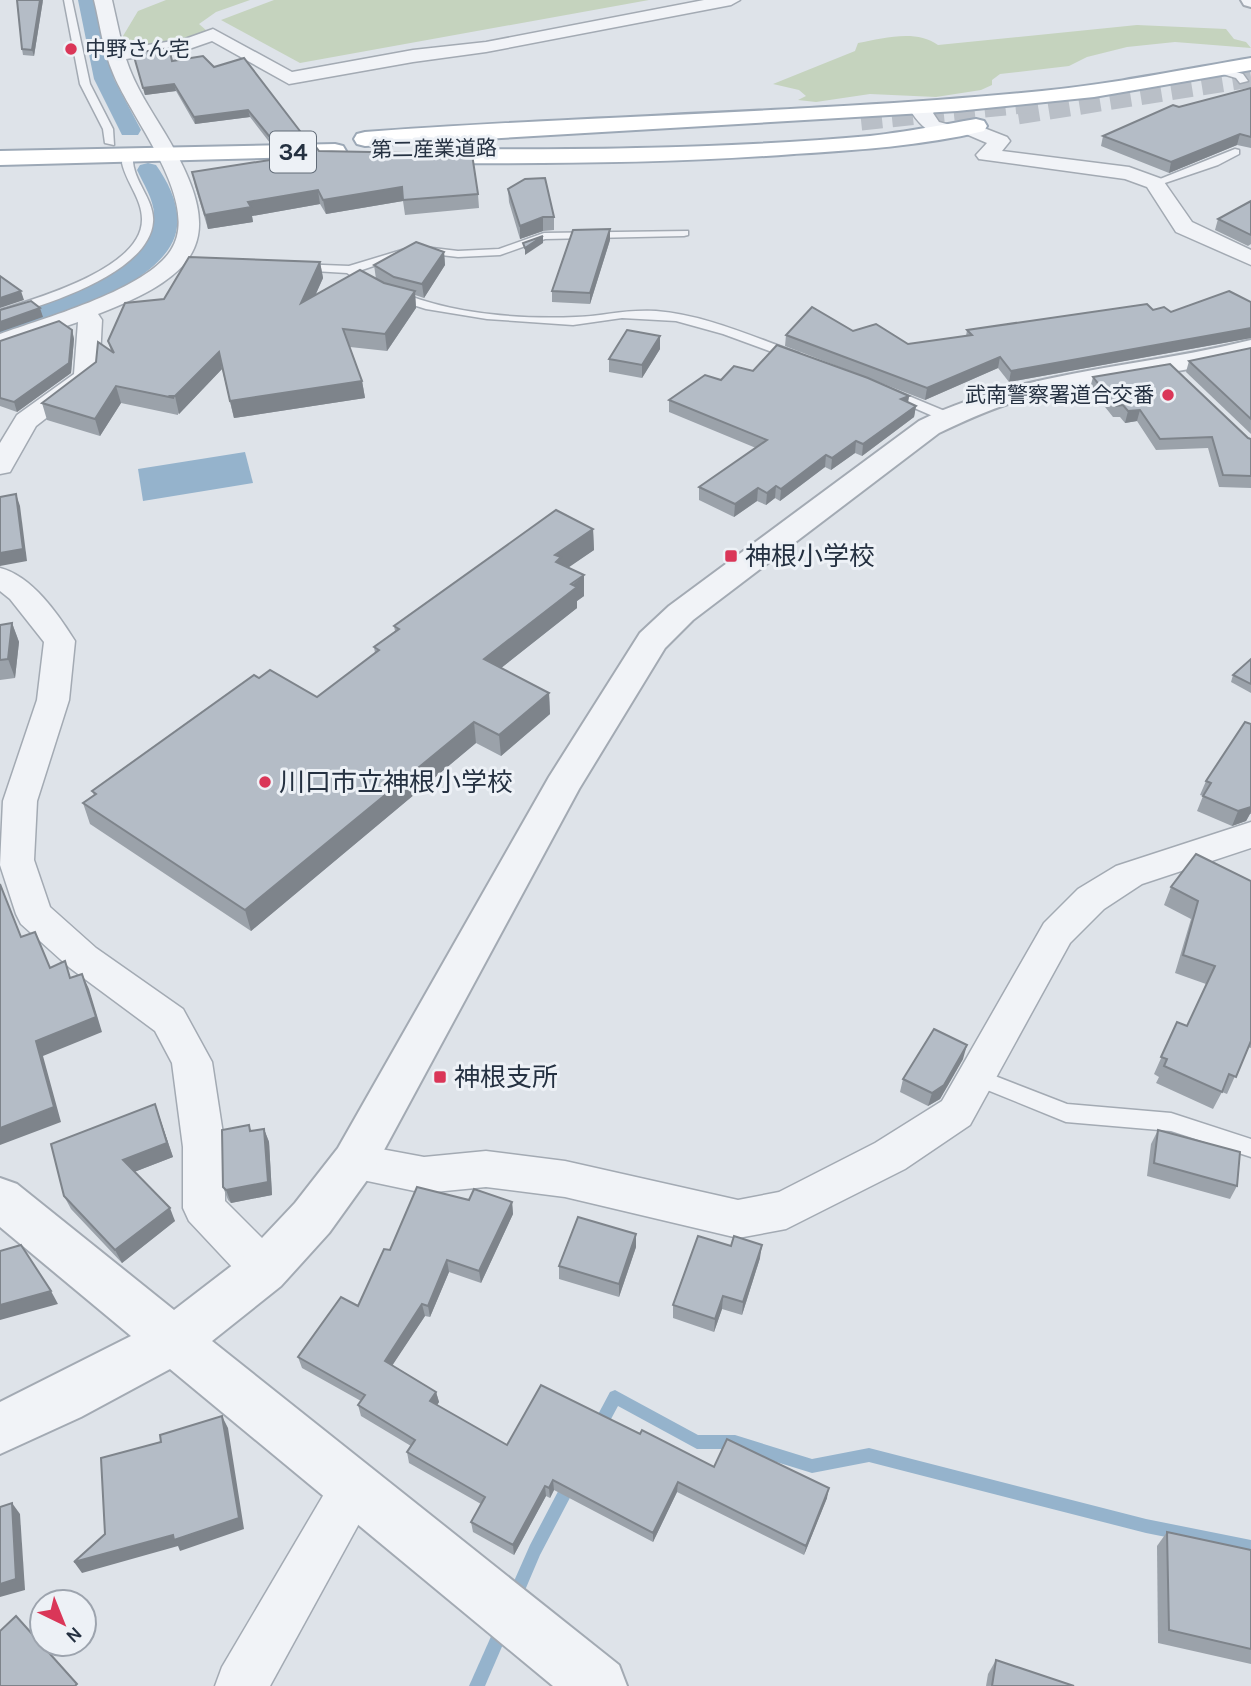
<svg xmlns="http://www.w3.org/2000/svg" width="1251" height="1686" font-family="Karla,'Noto Sans JP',sans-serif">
<rect width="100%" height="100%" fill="#dee3e9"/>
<g fill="#c5d3be">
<path d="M166 0H250L216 12 199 24 207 31 186 40 125 48 123 36 138 11Z"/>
<path d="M274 0H649L300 63 221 20Z"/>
<path d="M1137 25 1226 29 1234 39 1246 42 1251 48 1175 42 1127 47 1087 57 1069 66 1000 74 992 80V85L981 90 936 97 870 94 816 102 798 100 806 96 799 90 773 84 855 51 858 43C884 38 916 29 938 45Z"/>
</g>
<path fill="#95b3cc" d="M245 452 253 483 143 501 138 469Z"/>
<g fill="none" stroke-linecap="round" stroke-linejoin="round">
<g fill="#95b3cc" fill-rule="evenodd">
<path d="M615 1390 698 1435H735L812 1459 869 1448 1146 1519 1251 1540V1554L1146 1533 869 1462 812 1473 735 1449H697L618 1406 604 1432 599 1434 594 1432 592 1427 594 1422 610 1392Z"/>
<path d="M569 1478 574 1480 576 1485 574 1490 540 1555 520 1602 515 1605 510 1602 507 1597 530 1545 564 1480Z"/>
<path d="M502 1620 507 1623 510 1628 485 1686H469L497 1623Z"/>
</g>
<g fill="#95b3cc" fill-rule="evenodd">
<path d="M78 0H96L114 79 141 130 138 135H122L94 79Z"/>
<path d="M148 163 156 165C170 185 183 211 175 236 158 287 48 322 0 334V317C45 301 153 275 154 215 154 200 143 183 137 170L140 165Z"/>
</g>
<g stroke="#b9bfc7" stroke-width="21" stroke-dasharray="21 10" stroke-linecap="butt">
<path d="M1018 114 1251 77"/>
<path d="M861 120 1043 101"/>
</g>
<defs>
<g id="service">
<path d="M64 0H72L90 84 113 129 114 145 105 143 103 129 80 84Z"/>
<path d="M1219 67 1243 74 1248 81 1240 83 1236 78 1216 72 1214 70Z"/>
<path d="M1235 149 1239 150V154L1218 165 1159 185 1150 183Z"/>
<path d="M128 153 133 156C131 180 155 199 153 222 149 274 42 306 0 318V310C38 298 143 268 142 219 142 199 126 182 122 163L123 156Z"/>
<path d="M688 231V235L684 236 545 239 500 255 458 257 415 252 359 271C419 311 504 320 576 317 604 316 625 309 656 311 706 315 753 337 799 353V359H791L723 334 676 321 622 318 573 325 487 319 426 309 394 299 368 287 347 273 297 270 291 267 297 264 349 266 415 246 458 251 499 249 544 233Z"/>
<path d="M887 387 952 414 954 417 952 420H942L882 394V388Z"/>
<path d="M977 1069 1067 1104 1171 1113 1251 1139V1157L1171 1131 1066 1122 970 1083 967 1077 970 1071Z"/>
</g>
<g id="minor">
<path d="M94 0H112L123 49 185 39 213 29 292 72 413 50 486 42 704 0H740L731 5 486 52 413 62 289 84 212 41 189 49 126 59C135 87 151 110 166 135 226 236 205 273 98 314L102 320 99 377 36 426 10 472 0 474V443L17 415 74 374 78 322 0 349V334C44 318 146 290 171 250 202 202 130 117 113 73 103 50 100 24 94 0Z"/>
<path d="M928 101 938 107 933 113 939 122 954 126 957 130 954 134C935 139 922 128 912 113L921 103Z"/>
<path d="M966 121 1007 137 1010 141 1002 151 1129 167 1162 179 1192 222 1251 250V265L1176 232 1147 187 1125 179 979 159 976 155 987 143 959 131 956 127 959 123Z"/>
<path d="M0 568C32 576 58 614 75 641L69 700 37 801 34 860 50 907 96 948 183 1009 212 1062 225 1147V1201L280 1256 286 1270 280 1284 264 1290 248 1284 189 1221 183 1208V1147L172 1063 155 1031 70 968 21 924 16 914 0 865 3 801 37 700 44 642 10 599 0 591Z"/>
<path d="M1251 822V848L1142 884 1104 909 1070 943 970 1125 905 1169 786 1229 738 1238 565 1197 486 1187 424 1193 339 1175 333 1162 339 1149 354 1144 424 1157 486 1151 565 1161 738 1200 779 1192 875 1143 942 1101 1044 923 1078 889 1116 866Z"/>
<path d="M354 1465 371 1472 378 1489 270 1686H215L222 1667 337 1472Z"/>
</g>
<g id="tertiary">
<path d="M1241 0H1251V7L1244 5Z"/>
<path d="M1251 340V356C1173 376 1091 380 1014 402 988 410 964 421 939 433L693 620 665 648 579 789 370 1176 329 1233 281 1286 212 1341 619 1665 627 1686H553L170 1369 81 1417 0 1454V1402L131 1336 0 1227V1178L17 1184 174 1310 247 1254 295 1203 338 1148 549 777 640 633 669 606 919 421C1024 370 1140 368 1251 340Z"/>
</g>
<g id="primary">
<path d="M1251 58V70L1094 97 957 111 365 146 357 144 354 139 357 134 365 132C590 115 817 113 1042 91 1112 84 1181 70 1251 58Z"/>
<path d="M976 119 984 121 987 126 984 131C922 146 857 150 794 154 674 163 554 164 433 163L425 161 422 156 425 151 433 149C579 150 725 149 870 136 906 132 941 125 976 119Z"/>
<path d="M335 144 343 146 346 151 343 156 0 165V151Z"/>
</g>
</defs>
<use href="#service" stroke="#a3aab3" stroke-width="3"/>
<use href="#minor" stroke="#a3aab3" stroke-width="3"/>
<use href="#tertiary" stroke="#a3aab3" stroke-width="4"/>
<use href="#primary" stroke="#9ca8b6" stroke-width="4"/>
<use href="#service" fill="#f1f3f7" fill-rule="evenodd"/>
<use href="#minor" fill="#f1f3f7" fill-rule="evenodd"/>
<use href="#tertiary" fill="#f1f3f7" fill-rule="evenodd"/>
<use href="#primary" fill="#fff" fill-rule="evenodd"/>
</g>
<g fill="#9ba2aa">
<path d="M43 0 34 56 23 55 22 49Z"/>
<path d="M133 53 172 61 214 67 303 135 304 142 270 143 250 117 195 124 176 91 145 95Z"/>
<path d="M1251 88V148L1237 145 1169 173 1101 146 1103 136 1179 107Z"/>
<path d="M282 148 319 151 478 194 479 208 405 215 403 201 326 214 320 204 252 216 253 222 208 229 195 186 192 172 284 158Z"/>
<path d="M508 189 554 217V230L543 231 520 239 509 202Z"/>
<path d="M1251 201V244L1248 246 1215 230 1218 219Z"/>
<path d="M610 240 590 304 552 302V291Z"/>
<path d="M444 252 445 265 424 298 415 295 416 308 387 351 350 347 362 381 365 398 234 418 222 369 179 414 178 413V415L121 403 100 436 47 420 42 403 111 351 108 341 164 299 320 262 323 278 315 296 376 279 374 265Z"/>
<path d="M1251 302V338L1009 382 998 368 925 400 785 346 786 335 853 331 908 344 966 336 967 330 1153 310 1171 312Z"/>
<path d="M72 330 74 339 71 373 17 412 0 406V341Z"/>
<path d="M660 336V349L642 378 609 372V359Z"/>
<path d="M1251 348V434L1186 372 1189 361Z"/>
<path d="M753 371 909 396 908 402 916 406 914 417 862 456 855 453 831 470 825 467 780 501 775 498 766 505 757 501 734 517 699 500V487L756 448 669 412V400L721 380Z"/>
<path d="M1093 377 1251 439V488L1219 487 1208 448 1156 450 1137 421 1125 423 1120 417H1113L1090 388Z"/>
<path d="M593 529 594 550 568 567 584 575V596L577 601V608L501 668 549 693 550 714 501 756 476 743 251 931 90 824 83 803 94 795 92 791 259 678 317 697 375 653 374 647 395 631 394 626Z"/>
<path d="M12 623 19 642 15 678 0 680V625Z"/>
<path d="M1251 659V693L1231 682 1233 675Z"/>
<path d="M1251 724V814H1250L1246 821 1232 826 1197 811 1203 796 1200 795 1206 781Z"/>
<path d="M1251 881V1048L1248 1047 1227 1094 1222 1092 1213 1109 1156 1083 1159 1077 1154 1074 1177 1022 1187 1026 1206 984 1175 973 1191 919 1164 905 1171 887Z"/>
<path d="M963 1059 940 1099 928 1106 900 1092 903 1079Z"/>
<path d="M155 1104 173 1157 134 1172 175 1221 122 1263 71 1209 64 1196Z"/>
<path d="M249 1125 251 1131 264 1129 269 1142 272 1195 231 1203 228 1200 223 1187Z"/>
<path d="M1158 1130 1237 1186 1230 1199 1147 1176 1151 1144Z"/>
<path d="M469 1200 512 1202 513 1214 481 1283 449 1272 430 1317 425 1316 392 1365 436 1392 439 1402 437 1405 507 1445 640 1434 714 1467 827 1498 804 1555 677 1492 653 1542 554 1490 550 1498 546 1496 514 1555 473 1532 471 1522 481 1504 409 1463 407 1452 411 1446 361 1416 358 1405 361 1401 302 1368 298 1357 358 1306 390 1250Z"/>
<path d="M731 1246 760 1258 742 1315 722 1309 714 1332 673 1318V1305Z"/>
<path d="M636 1247 619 1297 559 1279V1266Z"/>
<path d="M1167 1532 1251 1550V1664L1158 1643 1157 1546Z"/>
<path d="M996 1660 1074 1686H986L988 1674Z"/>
</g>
<g fill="#7e848b">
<path d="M40 0H43L34 56 32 50Z"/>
<path d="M174 84 176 91 145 95 143 88Z"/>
<path d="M248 110 250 117 195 124 194 117Z"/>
<path d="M1240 134 1237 145 1169 173 1171 162Z"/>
<path d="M402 187 403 201 326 214 323 200Z"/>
<path d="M318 190 320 204 252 216 253 222 208 229 205 215 248 202Z"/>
<path d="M543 217V231L520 239V226Z"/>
<path d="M610 229V240L590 304V293Z"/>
<path d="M543 236V243L525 255V248Z"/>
<path d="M444 252 445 265 424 298 422 284Z"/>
<path d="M320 262 323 278 304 320 301 303Z"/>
<path d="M21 291 24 300 0 308V298Z"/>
<path d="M415 291 416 308 387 351 385 334Z"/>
<path d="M40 308 43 317 0 332V322Z"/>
<path d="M1251 328V338L1009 382 1011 371Z"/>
<path d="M72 330 74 339 71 373 17 412 14 402Z"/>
<path d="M660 336V349L642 378V365Z"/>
<path d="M219 352 222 369 179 414 175 396Z"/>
<path d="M1000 357 998 368 925 400 927 388Z"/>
<path d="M362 381 365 398 234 418 230 401Z"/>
<path d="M116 386 121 403 100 436 95 419Z"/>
<path d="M909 396 907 408 901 399Z"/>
<path d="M916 406 914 417 862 456 863 444Z"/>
<path d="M1140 410 1137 421 1125 423 1128 411Z"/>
<path d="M856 441 855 453 831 470 832 458Z"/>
<path d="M826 455 825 467 780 501 781 489Z"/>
<path d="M776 486 775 498 766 505 767 493Z"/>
<path d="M758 488 757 501 734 517 735 504Z"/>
<path d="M16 494 20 506 27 561 0 566V553Z"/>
<path d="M593 529 594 550 562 572 556 582 555 555Z"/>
<path d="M584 575V596L577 601V608L486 680 484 659Z"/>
<path d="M12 623 19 642 15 678 8 659Z"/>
<path d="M549 693 550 714 501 756 499 735Z"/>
<path d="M474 722 476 743 251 931 245 910Z"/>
<path d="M1251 807V812L1246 821 1232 826 1238 811Z"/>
<path d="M82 974 89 989 102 1032 43 1056 61 1122 0 1145V1128L36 1041Z"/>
<path d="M967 1045 963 1059 940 1099 928 1106 932 1093Z"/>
<path d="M155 1104 173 1157 129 1174 123 1160Z"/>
<path d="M264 1129 269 1142 272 1195 231 1203 226 1190Z"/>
<path d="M512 1202 513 1214 481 1283 479 1271Z"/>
<path d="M170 1208 175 1221 122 1263 115 1250Z"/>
<path d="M636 1234V1247L619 1297V1284Z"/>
<path d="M762 1245 760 1258 742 1315 743 1302Z"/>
<path d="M447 1260 449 1272 430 1317 428 1306Z"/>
<path d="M51 1291 58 1304 0 1320V1305Z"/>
<path d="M723 1296 722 1309 714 1332 715 1319Z"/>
<path d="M422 1304 425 1316 388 1372 385 1361Z"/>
<path d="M436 1392 439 1402 432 1412 430 1401Z"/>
<path d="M222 1416 228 1428 244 1529 180 1551 178 1546 82 1573 74 1562 173 1535Z"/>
<path d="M553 1480 554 1490 550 1498 549 1488Z"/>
<path d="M678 1482 677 1492 653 1542V1533Z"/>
<path d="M545 1486 546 1496 514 1555 513 1545Z"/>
<path d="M829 1488 827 1498 804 1555 806 1546Z"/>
<path d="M12 1503 20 1514 25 1590 0 1597V1584Z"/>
</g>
<g fill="#b4bcc6" stroke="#7e848b" stroke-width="2">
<path d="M17 0H40L32 50 22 49Z"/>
<path d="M169 48 172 61 203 56 214 67 244 58 303 135 269 136 248 110 194 117 174 84 143 88 133 53Z"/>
<path d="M1251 88V137L1240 134 1171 162 1103 136 1173 105 1179 107Z"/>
<path d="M316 147 319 151 472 154 478 194 403 200 402 187 323 200 318 190 248 202 251 207 205 215 192 172 289 157 282 148Z"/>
<path d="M545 178 554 217H543L520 226 508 189 525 179Z"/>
<path d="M1251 201V235L1218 219Z"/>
<path d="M610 229 590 293 552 291 573 230Z"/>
<path d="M543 236 525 248 523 243Z"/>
<path d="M416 242 444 252 422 284 394 277 374 265Z"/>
<path d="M189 257 320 262 301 303 360 270 384 283 415 291 385 334 343 329 362 381 230 401 219 352 175 396H171L174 398 116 386 95 419 42 403 96 362 98 342 114 353 108 341 125 303 164 299Z"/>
<path d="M0 276 21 291 0 298Z"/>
<path d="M1229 291 1251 302V328L1011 371 1000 357 927 388 786 335 812 307 853 331 876 324 908 344 972 335 967 330 1147 304 1153 310 1164 307 1171 312Z"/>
<path d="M31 301 40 308 0 322V310Z"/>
<path d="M59 321 72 330 69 363 14 402 0 398V341Z"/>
<path d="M627 330 660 336 642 365 609 359Z"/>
<path d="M777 345 868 378 909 396 901 399 916 406 863 444 856 441 832 458 826 455 781 489 776 486 767 493 758 488 735 504 699 487 767 440 669 400 705 375 721 380 734 366 753 371Z"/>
<path d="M1251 348V419L1189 361Z"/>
<path d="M1170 364 1248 438 1251 439V476L1223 475 1212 437 1160 439 1140 410 1128 411 1123 405 1116 406 1093 377Z"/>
<path d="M16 494 23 549 0 553V497Z"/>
<path d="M556 510 593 529 555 555 561 557 556 562 584 575 571 584 577 587 484 659 549 693 499 735 474 722 245 910 83 803 96 794 92 791 254 675 259 678 270 670 317 697 379 650 374 647 399 629 394 626Z"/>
<path d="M12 623 8 659 0 660V625Z"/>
<path d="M1251 659V684L1233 675Z"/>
<path d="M1245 722 1251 724V807L1238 811 1203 796 1211 783 1206 781Z"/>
<path d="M1196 854 1251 881V1041L1236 1077 1229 1074 1222 1092 1164 1066 1167 1059 1161 1057 1177 1022 1187 1026 1215 966 1183 955 1198 901 1171 887Z"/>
<path d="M0 884 21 937 35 932 50 968 65 961 70 978 82 974 96 1017 36 1041 54 1107 0 1128Z"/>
<path d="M934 1029 967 1045 944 1085 932 1093 903 1079Z"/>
<path d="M155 1104 167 1143 123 1160 170 1208 115 1250 64 1196 51 1144Z"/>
<path d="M249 1125 250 1131 264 1129 268 1182 226 1190 223 1187 222 1130Z"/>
<path d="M1158 1130 1240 1152 1237 1186 1154 1163Z"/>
<path d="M417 1187 469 1200 474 1189 512 1202 479 1271 447 1260 428 1306 422 1304 385 1361 436 1392 430 1401 507 1445 541 1385 640 1434 642 1430 714 1467 727 1439 829 1488 806 1546 678 1482 653 1533 553 1480 549 1488 545 1486 513 1545 471 1522 485 1497 407 1452 415 1440 358 1405 365 1395 298 1357 341 1297 358 1306 384 1249 390 1250Z"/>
<path d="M578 1217 636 1234 619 1284 559 1266Z"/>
<path d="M698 1236 731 1246 734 1236 762 1245 743 1302 723 1296 715 1319 673 1305Z"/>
<path d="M21 1245 51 1291 0 1305V1251Z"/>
<path d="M222 1416 239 1518 174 1540 173 1535 74 1562 105 1534 101 1458 161 1442 160 1435Z"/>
<path d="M12 1503 16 1579 0 1584V1507Z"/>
<path d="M1167 1532 1251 1550V1649L1169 1630Z"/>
<path d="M16 1616 77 1684 75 1686H0V1631Z"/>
<path d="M996 1660 1074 1686H992Z"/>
</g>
<g fill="#da3658" stroke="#edf1f6" stroke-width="2.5">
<circle cx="71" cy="49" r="7"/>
<circle cx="1168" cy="395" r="7"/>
<rect x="724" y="549" width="14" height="14" rx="3.5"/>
<circle cx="265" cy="782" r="7"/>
<rect x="433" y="1070" width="14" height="14" rx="3.5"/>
</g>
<g text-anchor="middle" stroke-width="6" stroke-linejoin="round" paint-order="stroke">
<g font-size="21" fill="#253141" stroke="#edf1f6" text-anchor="start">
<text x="85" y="56">中野さん宅</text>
<text x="1154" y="402" text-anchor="end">武南警察署道合交番</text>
</g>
<g font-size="21" fill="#253141" stroke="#edf1f6">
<text transform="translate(434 149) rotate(-1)" y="7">第二産業道路</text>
</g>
<rect fill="#edf1f6" stroke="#616b77" stroke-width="2" x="270" y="131.5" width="46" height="41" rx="5"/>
<g font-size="24" font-weight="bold" fill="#253141">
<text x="293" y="160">34</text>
</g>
<g font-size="26" fill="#253141" stroke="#edf1f6" text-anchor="start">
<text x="745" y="565">神根小学校</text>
<text x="279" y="791">川口市立神根小学校</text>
<text x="454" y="1086">神根支所</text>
</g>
</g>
<g transform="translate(63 1623) rotate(137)"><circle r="33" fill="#edf1f6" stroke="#9da4ae" stroke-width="2"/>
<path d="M0-5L12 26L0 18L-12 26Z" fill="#da3658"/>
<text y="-10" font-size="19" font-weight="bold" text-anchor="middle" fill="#253141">N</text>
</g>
</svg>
